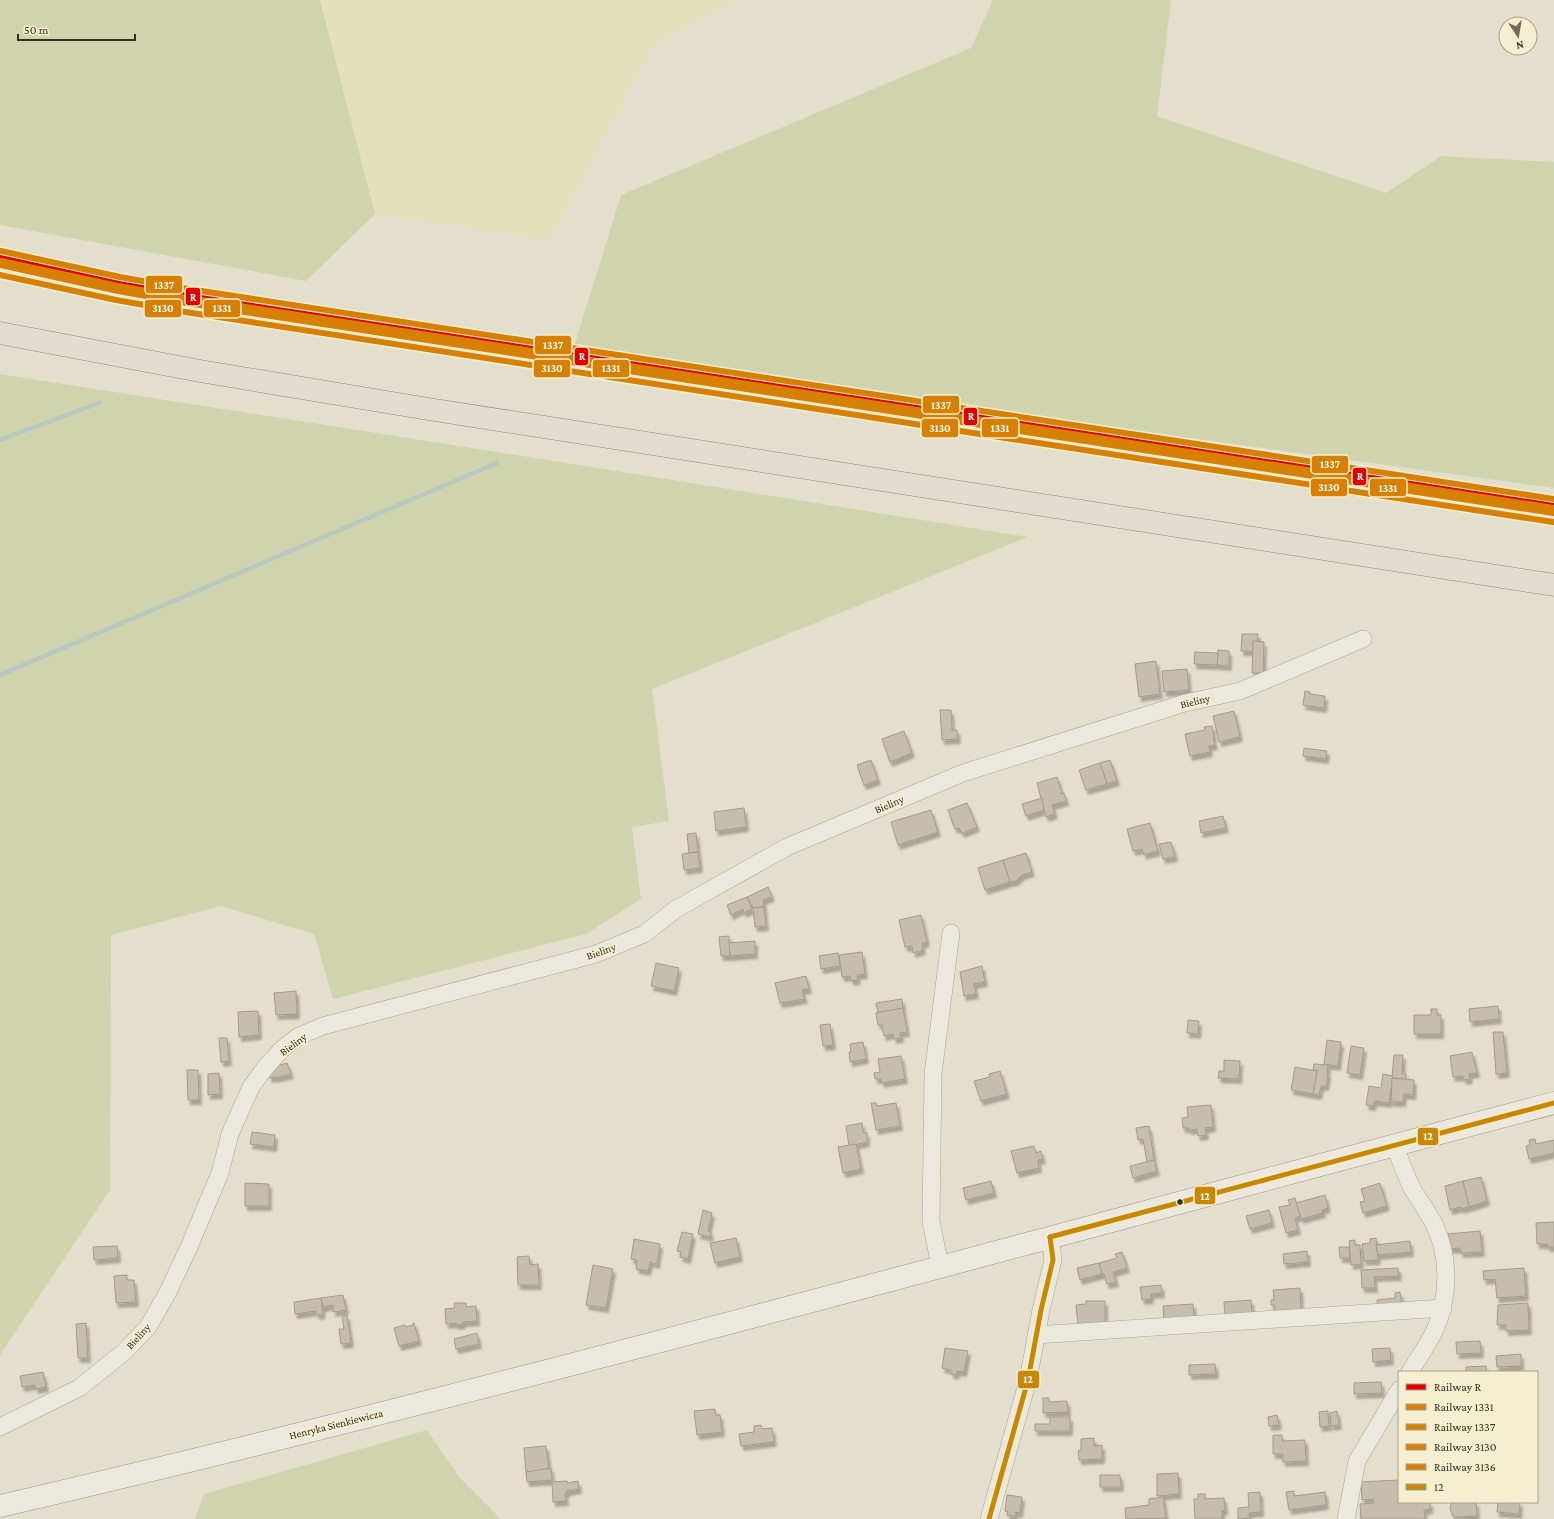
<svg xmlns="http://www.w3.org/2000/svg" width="1554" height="1519" font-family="'Crimson Pro',serif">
<defs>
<filter id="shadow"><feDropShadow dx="2.5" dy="4.5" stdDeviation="1" flood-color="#0004"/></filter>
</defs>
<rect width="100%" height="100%" fill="#e4dfcc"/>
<path fill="#e3e0bc" d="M320 0H736L654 44 549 240 375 214Z"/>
<g fill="#d0d4ae">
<path d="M0 0H320L375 214 306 281 0 225Z"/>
<path d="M993 0H1171L1157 116 1386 193 1441 156 1554 162V488L572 353 621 195 971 48Z"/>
<path d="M0 374 542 459 1028 537 652 689 669 821 632 827 641 899 586 934 333 999 314 934 221 906 111 935 110 1190 0 1355Z"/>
<path d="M427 1430 459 1477 501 1519H195L204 1494Z"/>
</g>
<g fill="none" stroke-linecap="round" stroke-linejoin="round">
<g stroke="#b7c9bf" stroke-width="4.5">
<path d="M0 440 99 403"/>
<path d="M0 675 497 463"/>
</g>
</g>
<g fill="#c7bdad" stroke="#a49a8b" filter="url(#shadow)">
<path d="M1242 634H1258L1257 642 1253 641V651H1241Z"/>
<path d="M1253 641 1264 642 1263 673H1252Z"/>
<path d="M1218 650 1229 651V666L1217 665Z"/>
<path d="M1195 652 1218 653 1217 665 1194 664Z"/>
<path d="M1156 661 1160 694 1139 697 1135 664Z"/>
<path d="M1187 669 1189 690 1164 692 1162 671Z"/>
<path d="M1305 691 1310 692V694L1325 696 1324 708 1303 705Z"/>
<path d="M940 710H951L952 730H957L958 739 942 740Z"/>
<path d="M1234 711 1240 737 1219 742 1213 716Z"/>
<path d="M1212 726 1214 737 1213 738 1215 745 1209 746 1210 752 1190 756 1185 734 1205 730 1204 727Z"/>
<path d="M904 731 912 753 890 762 882 739Z"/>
<path d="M1304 748 1327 751 1326 759 1303 756Z"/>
<path d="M871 760 878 780 864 785 857 765Z"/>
<path d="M1110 760 1117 781 1107 784 1100 763Z"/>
<path d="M1100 763 1107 784 1086 790 1079 770Z"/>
<path d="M1057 777 1062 794 1064 793 1066 801 1052 805 1055 814 1046 817 1037 783Z"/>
<path d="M1042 798 1044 810 1026 816 1022 804Z"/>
<path d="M967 803 977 827 962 833 959 828 955 829 948 810Z"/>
<path d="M744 808 746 827 716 831 714 812Z"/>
<path d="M931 810 938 832 898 845 891 822Z"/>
<path d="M1223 816 1226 828 1201 833 1199 821Z"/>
<path d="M1150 823 1158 851 1144 855 1142 849 1133 851 1127 829Z"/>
<path d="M696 833 698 852 689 853 687 834Z"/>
<path d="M1171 842 1175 857 1163 859 1159 844Z"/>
<path d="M698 852 700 868 684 870 682 854Z"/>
<path d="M1026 853 1032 872 1022 875 1016 881 1010 882 1003 860Z"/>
<path d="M1003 860 1010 882 985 890 978 868Z"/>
<path d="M768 887 772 897 763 900 764 907 753 908 752 905 751 906 747 897Z"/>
<path d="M747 897 752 909 744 913 743 909 731 915 727 905Z"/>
<path d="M764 907 766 926 755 927 753 908Z"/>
<path d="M921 915 927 942 922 944 923 950 913 953 912 946 905 947 899 920Z"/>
<path d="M729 936 730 956H721L719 937Z"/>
<path d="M755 941V954L730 956 729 943Z"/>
<path d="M862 952 865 974 857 975 858 980 851 981 850 976 842 977 839 955Z"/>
<path d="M838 953 840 966 821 969 819 956Z"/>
<path d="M656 963 679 968 674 991 651 986Z"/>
<path d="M982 966 985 982 974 984 976 994 964 996 960 972Z"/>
<path d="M806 976 809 989 802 990 805 999 780 1003 775 983Z"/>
<path d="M296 991 297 1014 276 1015 274 993Z"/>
<path d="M902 999 903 1008 878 1013 876 1003Z"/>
<path d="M1498 1006 1499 1019 1470 1022 1469 1009Z"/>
<path d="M903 1008 907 1032 900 1033 901 1038 894 1039 893 1034 884 1036 882 1025H878L876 1013Z"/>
<path d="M1431 1009H1437V1015H1441V1034H1414V1015H1431Z"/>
<path d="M258 1011 259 1035 239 1037 238 1012Z"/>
<path d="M1188 1020 1199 1021 1198 1034 1187 1033Z"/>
<path d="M830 1024 833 1045 823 1046 820 1025Z"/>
<path d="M1493 1032H1503L1507 1073 1496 1074Z"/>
<path d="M219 1038H227L229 1061 221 1062Z"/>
<path d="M1327 1040 1341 1042 1338 1066 1324 1064Z"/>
<path d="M863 1042 866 1059 850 1062 849 1052H851L850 1044Z"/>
<path d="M1351 1046 1364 1048 1360 1075 1347 1073Z"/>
<path d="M1472 1052 1477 1073 1469 1074 1470 1079 1464 1080 1463 1076 1453 1077 1450 1056Z"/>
<path d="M1394 1055H1403L1402 1074H1406V1079L1392 1078Z"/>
<path d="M901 1056 905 1079 882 1083 881 1079H875L874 1073 880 1072 878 1059Z"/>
<path d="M1224 1060 1240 1061 1239 1079 1218 1078 1219 1071H1224Z"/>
<path d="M287 1063 291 1074 275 1078V1077L270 1078 268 1072 272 1067Z"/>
<path d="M1314 1064 1328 1065 1327 1073H1328L1326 1086H1321L1319 1095 1313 1094 1317 1071H1313Z"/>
<path d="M1295 1067 1317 1071 1313 1094 1291 1090Z"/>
<path d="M187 1070H198L199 1100H188Z"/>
<path d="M1000 1071 1007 1094 981 1101 974 1081 990 1077 989 1074Z"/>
<path d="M219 1073 220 1094 208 1095V1074Z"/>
<path d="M1383 1074 1393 1076 1389 1103 1374 1101 1373 1106 1366 1105 1369 1086 1381 1088Z"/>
<path d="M1392 1078 1414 1080 1413 1095 1404 1094 1403 1102H1391Z"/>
<path d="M871 1103H876L877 1106 896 1103 900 1126 876 1130Z"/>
<path d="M1211 1105 1213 1127 1205 1128 1206 1135 1198 1136 1197 1129 1189 1130V1128H1183L1182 1118 1188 1117 1187 1107Z"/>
<path d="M862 1123 863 1132 867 1133V1142L849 1146 846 1126Z"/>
<path d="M1149 1126 1154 1160 1147 1162 1143 1139 1138 1140 1136 1128Z"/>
<path d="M252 1132 275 1135 274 1147 250 1144Z"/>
<path d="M1535 1139 1536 1144 1554 1140V1153L1529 1159 1526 1146 1530 1145 1529 1140Z"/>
<path d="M856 1144 861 1169 843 1173 838 1147Z"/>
<path d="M1034 1146 1036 1153 1041 1151 1043 1159 1038 1160 1039 1168 1017 1173 1011 1151Z"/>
<path d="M1154 1160 1157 1171 1133 1178 1130 1166Z"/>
<path d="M1481 1177 1487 1201 1469 1207 1463 1181Z"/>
<path d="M991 1181 994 1193 966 1200 963 1188Z"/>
<path d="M1463 1181 1469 1207 1461 1209V1207L1450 1210 1445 1186Z"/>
<path d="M245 1183 269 1184V1206H245Z"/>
<path d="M1380 1183 1387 1206 1363 1213 1360 1202 1365 1201 1361 1189Z"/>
<path d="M1325 1195 1328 1208 1322 1210 1323 1213 1301 1219 1296 1203Z"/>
<path d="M1295 1198 1300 1216 1295 1218 1298 1230 1286 1233 1279 1207 1290 1205 1288 1200Z"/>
<path d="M703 1210 712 1213 708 1231 711 1232 710 1237 698 1234Z"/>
<path d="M1269 1210 1272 1223 1250 1229 1246 1216Z"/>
<path d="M1554 1222V1247H1548L1547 1244H1537L1536 1223Z"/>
<path d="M1480 1231 1482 1252 1461 1253 1460 1248 1449 1249 1448 1234Z"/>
<path d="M682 1232 693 1234 688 1259 680 1257 681 1252 677 1251Z"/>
<path d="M736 1238 740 1257 715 1263 710 1243Z"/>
<path d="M1376 1238 1378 1260 1364 1261 1362 1244 1370 1243V1239Z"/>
<path d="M634 1239 660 1244 657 1264 650 1262 648 1271 636 1269 637 1260 631 1259Z"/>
<path d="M1355 1240V1245H1360L1361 1264 1351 1265 1349 1241Z"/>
<path d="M1410 1241 1411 1252 1378 1255 1376 1245Z"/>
<path d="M117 1246 118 1258 94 1260 93 1247Z"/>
<path d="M1339 1247H1349L1350 1258H1340Z"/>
<path d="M1307 1251 1308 1262 1284 1264 1283 1254Z"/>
<path d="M1122 1252 1127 1268 1113 1272 1116 1282 1107 1284 1104 1274H1102L1099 1263 1117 1258 1115 1254Z"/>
<path d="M529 1256 530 1265 538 1264 539 1285H518L517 1257Z"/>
<path d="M1099 1263 1102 1274 1080 1280 1077 1268Z"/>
<path d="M593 1265 613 1269 606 1308 586 1305Z"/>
<path d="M1398 1268 1399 1276 1374 1277 1375 1288H1362L1361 1270Z"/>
<path d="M1524 1268 1526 1296 1497 1298 1495 1279 1484 1280 1483 1271Z"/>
<path d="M127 1275V1280H134L136 1302 116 1303 114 1276Z"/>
<path d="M1161 1285 1162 1293 1151 1294V1299L1142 1300 1140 1287Z"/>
<path d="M1300 1288 1301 1311 1275 1312 1274 1305H1271V1300H1274L1273 1290Z"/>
<path d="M1400 1292 1402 1308 1378 1310 1377 1300 1395 1298V1293Z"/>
<path d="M343 1295 346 1310 333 1312V1305L323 1307 321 1298Z"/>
<path d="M321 1298 323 1314 317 1315 316 1311 295 1314 294 1302Z"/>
<path d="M1251 1300 1252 1314 1225 1316 1224 1302Z"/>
<path d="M1086 1301H1105V1324L1078 1325 1076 1305 1086 1304Z"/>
<path d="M454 1303H466V1307L476 1306 477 1321 463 1322V1324L456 1325V1323L446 1324 445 1309 455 1308Z"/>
<path d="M1528 1303 1529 1330 1506 1331V1325H1497L1498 1305Z"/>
<path d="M1193 1304 1194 1317 1164 1320 1163 1306Z"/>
<path d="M347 1315 351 1343 341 1344 339 1329H344L342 1316Z"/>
<path d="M86 1323 88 1358H78L76 1324Z"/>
<path d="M413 1323H414L419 1341 399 1346 394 1328 405 1325 406 1327 413 1325Z"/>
<path d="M477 1333 479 1344 456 1349 454 1339Z"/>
<path d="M1480 1341 1481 1353 1457 1354 1456 1342Z"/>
<path d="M945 1348 968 1351 964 1372 957 1371 956 1375 951 1374V1370L942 1368Z"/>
<path d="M1390 1348 1391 1360 1373 1362 1372 1349Z"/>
<path d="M1521 1354V1366L1497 1367 1496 1356Z"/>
<path d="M1215 1364 1216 1374 1189 1375V1365Z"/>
<path d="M1486 1366 1487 1372H1466V1367Z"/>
<path d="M43 1372 46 1387 36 1389 35 1385 22 1387 20 1376Z"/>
<path d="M1381 1382 1382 1393 1354 1394V1383Z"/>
<path d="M1043 1398H1049V1402L1067 1401 1068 1412 1043 1413Z"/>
<path d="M715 1409 716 1415H720L722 1432 697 1435 694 1411Z"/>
<path d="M1328 1411 1329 1426 1320 1427 1319 1412Z"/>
<path d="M1337 1411 1339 1425 1331 1426 1330 1413Z"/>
<path d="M1277 1415 1279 1425 1269 1426 1268 1417Z"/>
<path d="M1050 1417H1070V1431H1035V1424H1050Z"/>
<path d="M761 1425 762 1429 772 1428 774 1442 741 1446 739 1434 754 1432V1426Z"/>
<path d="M1273 1435H1282V1441L1305 1440 1306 1461 1283 1462V1454H1273Z"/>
<path d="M1094 1438V1446L1102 1445V1459L1079 1460 1078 1451 1081 1450V1439Z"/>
<path d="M546 1446 549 1470 526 1472 524 1448Z"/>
<path d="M551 1468 552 1480 527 1482 526 1472Z"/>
<path d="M1178 1473 1179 1494 1157 1496V1474Z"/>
<path d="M1100 1475H1120L1121 1487H1100Z"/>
<path d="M1399 1480V1502H1430V1509L1424 1510 1425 1519H1361L1360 1504 1374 1503V1499L1362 1500 1361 1482Z"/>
<path d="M567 1481V1483L578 1481 579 1489 567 1491V1493H565L566 1501 553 1502 552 1482Z"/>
<path d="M1294 1491V1496L1325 1492 1326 1505 1289 1510 1286 1492Z"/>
<path d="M1260 1492 1261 1512 1249 1513 1250 1518 1238 1519V1508L1249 1507 1248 1493Z"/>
<path d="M1198 1494H1205V1499L1224 1498 1225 1510 1222 1511V1519H1195L1194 1499H1198Z"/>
<path d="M1007 1495 1022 1497 1020 1513 1015 1512V1516L1007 1515 1008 1512 1005 1511Z"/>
<path d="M1163 1497 1166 1518 1126 1519 1125 1508 1149 1505V1499Z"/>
<path d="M1452 1502H1476L1477 1516 1454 1517 1451 1512 1450 1507Z"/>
<path d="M1498 1502H1520L1519 1514 1497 1512Z"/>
</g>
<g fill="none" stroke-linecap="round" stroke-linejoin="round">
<defs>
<g id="street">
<path d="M1395 1145C1400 1160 1405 1175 1413 1190 1420 1202 1429 1213 1435 1226 1450 1258 1449 1298 1435 1330 1428 1345 1418 1358 1410 1372"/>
<path d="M940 1266 931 1221 933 1074 951 933"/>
<path d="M1036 1335 1443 1308"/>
<path d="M0 1427 79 1388 123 1353 148 1327 168 1292 189 1247 220 1173 230 1134 251 1087 265 1068 282 1049 299 1036 323 1026 596 954 644 934 676 909 787 847 963 773 1185 703 1240 691 1363 639"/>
<path d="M989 1519 1028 1380 1041 1310 1053 1260 1050 1237"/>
<path d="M1346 1519 1357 1461 1399 1390"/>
</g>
<path id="secondary" d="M0 1506C521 1385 1037 1239 1554 1103"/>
<path id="primary" d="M0 333 200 371 422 408 1554 585"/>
</defs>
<use href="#street" stroke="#a9a395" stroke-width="18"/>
<use href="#secondary" stroke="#989385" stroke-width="23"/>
<use href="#primary" stroke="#8e897c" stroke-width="23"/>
<use href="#street" stroke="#ebe8dd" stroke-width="17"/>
<use href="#secondary" stroke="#ebe8dd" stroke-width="22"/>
<use href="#primary" stroke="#e2decf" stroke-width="22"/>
<defs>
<g id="bus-1">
<path d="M1050 1237 1554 1103"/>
<path d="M989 1519 1028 1380 1041 1310 1053 1260 1050 1237"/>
</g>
</defs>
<use href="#bus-1" stroke="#f5eed1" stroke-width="8"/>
<use href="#bus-1" stroke="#c78807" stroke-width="5"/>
<defs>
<path id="rail-1" d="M0 258 119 284 181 295 1554 506"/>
<path id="rail-2" d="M0 265 118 291 180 302 1553 513"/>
<path id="rail-3" d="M1 251 120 277 182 288 1554 499"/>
<path id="rail-4" d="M0 275 116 300 179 311 1553 522"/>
<path id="rail-5" d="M1 261 118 286 181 297 1554 508"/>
</defs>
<use href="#rail-1" stroke="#f5eed1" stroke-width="9"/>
<use href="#rail-2" stroke="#f5eed1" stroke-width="9"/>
<use href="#rail-3" stroke="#f5eed1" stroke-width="9"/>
<use href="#rail-4" stroke="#f5eed1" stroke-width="9"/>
<use href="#rail-5" stroke="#f5eed1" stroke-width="9"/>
<use href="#rail-1" stroke="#e50000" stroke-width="6"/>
<use href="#rail-2" stroke="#d78006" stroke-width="6"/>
<use href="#rail-3" stroke="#d78006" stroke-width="6"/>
<use href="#rail-4" stroke="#d78006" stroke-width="6"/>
<use href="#rail-5" stroke="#d78006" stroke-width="6"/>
</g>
<circle fill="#372c1d" stroke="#f5eed1" stroke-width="1.5" cx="1180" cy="1202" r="3.5"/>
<g text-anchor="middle" stroke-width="4" stroke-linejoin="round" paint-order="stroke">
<g font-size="11" fill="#372c1d" stroke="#f5eed1">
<text transform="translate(1195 701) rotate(-14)" y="4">Bieliny</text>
<text transform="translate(889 804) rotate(-23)" y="4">Bieliny</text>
<text transform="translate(601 951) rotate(-20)" y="4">Bieliny</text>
<text transform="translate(293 1044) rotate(-36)" y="4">Bieliny</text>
<text transform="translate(138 1336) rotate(-48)" y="4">Bieliny</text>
<text transform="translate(336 1424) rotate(-14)" y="4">Henryka Sienkiewicza</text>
</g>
</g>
<g stroke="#f5eed1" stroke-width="1.5">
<rect x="145" y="275" width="38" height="19" rx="4" fill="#d78006"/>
<rect x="185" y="287" width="16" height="19" rx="4" fill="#e50000"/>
<rect x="144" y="299" width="38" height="19" rx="4" fill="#d78006"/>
<rect x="203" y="299" width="38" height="19" rx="4" fill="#d78006"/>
<rect x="534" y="335" width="38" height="20" rx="4" fill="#d78006"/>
<rect x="574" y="347" width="15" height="19" rx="4" fill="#e50000"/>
<rect x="592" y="359" width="38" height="19" rx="4" fill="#d78006"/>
<rect x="533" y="359" width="38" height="19" rx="4" fill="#d78006"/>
<rect x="922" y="395" width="38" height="19" rx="4" fill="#d78006"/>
<rect x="963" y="407" width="15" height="19" rx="4" fill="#e50000"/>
<rect x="921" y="418" width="38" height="20" rx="4" fill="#d78006"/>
<rect x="981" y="418" width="38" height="20" rx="4" fill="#d78006"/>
<rect x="1311" y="455" width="38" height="19" rx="4" fill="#d78006"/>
<rect x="1352" y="467" width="15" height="19" rx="4" fill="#e50000"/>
<rect x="1310" y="478" width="38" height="19" rx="4" fill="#d78006"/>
<rect x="1369" y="478" width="38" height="19" rx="4" fill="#d78006"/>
<rect x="1417" y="1127" width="22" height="19" rx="4" fill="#c78807"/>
<rect x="1194" y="1186" width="22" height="19" rx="4" fill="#c78807"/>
<rect x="1017" y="1370" width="23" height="19" rx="4" fill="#c78807"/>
</g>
<g font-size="11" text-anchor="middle" font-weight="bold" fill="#fff">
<text x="164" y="289">1337</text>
<text x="193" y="301">R</text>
<text x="163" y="312">3130</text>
<text x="222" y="312">1331</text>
<text x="553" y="349">1337</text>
<text x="582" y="360">R</text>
<text x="611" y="372">1331</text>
<text x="552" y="372">3130</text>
<text x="941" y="409">1337</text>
<text x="971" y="420">R</text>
<text x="940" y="432">3130</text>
<text x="1000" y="432">1331</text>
<text x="1330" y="468">1337</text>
<text x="1360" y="480">R</text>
<text x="1329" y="491">3130</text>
<text x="1388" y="492">1331</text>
<text x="1428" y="1140">12</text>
<text x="1205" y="1200">12</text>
<text x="1028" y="1383">12</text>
</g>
<rect x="1398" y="1371" width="140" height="132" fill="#f5eed1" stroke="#a9a089"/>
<rect x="1406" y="1384" width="20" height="6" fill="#e50000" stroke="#a9a089"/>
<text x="1434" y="1391" font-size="12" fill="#372c1d">Railway R</text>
<rect x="1406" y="1404" width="20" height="6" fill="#d78006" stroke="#a9a089"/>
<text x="1434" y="1411" font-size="12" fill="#372c1d">Railway 1331</text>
<rect x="1406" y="1424" width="20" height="6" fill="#d78006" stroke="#a9a089"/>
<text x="1434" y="1431" font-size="12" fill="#372c1d">Railway 1337</text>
<rect x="1406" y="1444" width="20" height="6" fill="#d78006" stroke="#a9a089"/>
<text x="1434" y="1451" font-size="12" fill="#372c1d">Railway 3130</text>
<rect x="1406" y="1464" width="20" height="6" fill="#d78006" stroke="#a9a089"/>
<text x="1434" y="1471" font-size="12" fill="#372c1d">Railway 3136</text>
<rect x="1406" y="1484" width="20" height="6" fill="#c78807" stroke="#a9a089"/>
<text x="1434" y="1491" font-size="12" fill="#372c1d">12</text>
<g transform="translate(1518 36) rotate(168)"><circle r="19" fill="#f5eed1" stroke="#a9a089"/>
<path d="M0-3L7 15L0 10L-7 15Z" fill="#746b5a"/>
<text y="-6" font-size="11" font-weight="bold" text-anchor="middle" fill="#372c1d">N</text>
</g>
<path d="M18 34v6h117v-6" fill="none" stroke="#372c1d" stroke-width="2"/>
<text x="24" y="34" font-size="12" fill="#372c1d" stroke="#f5eed1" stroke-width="3" paint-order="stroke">50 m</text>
</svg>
